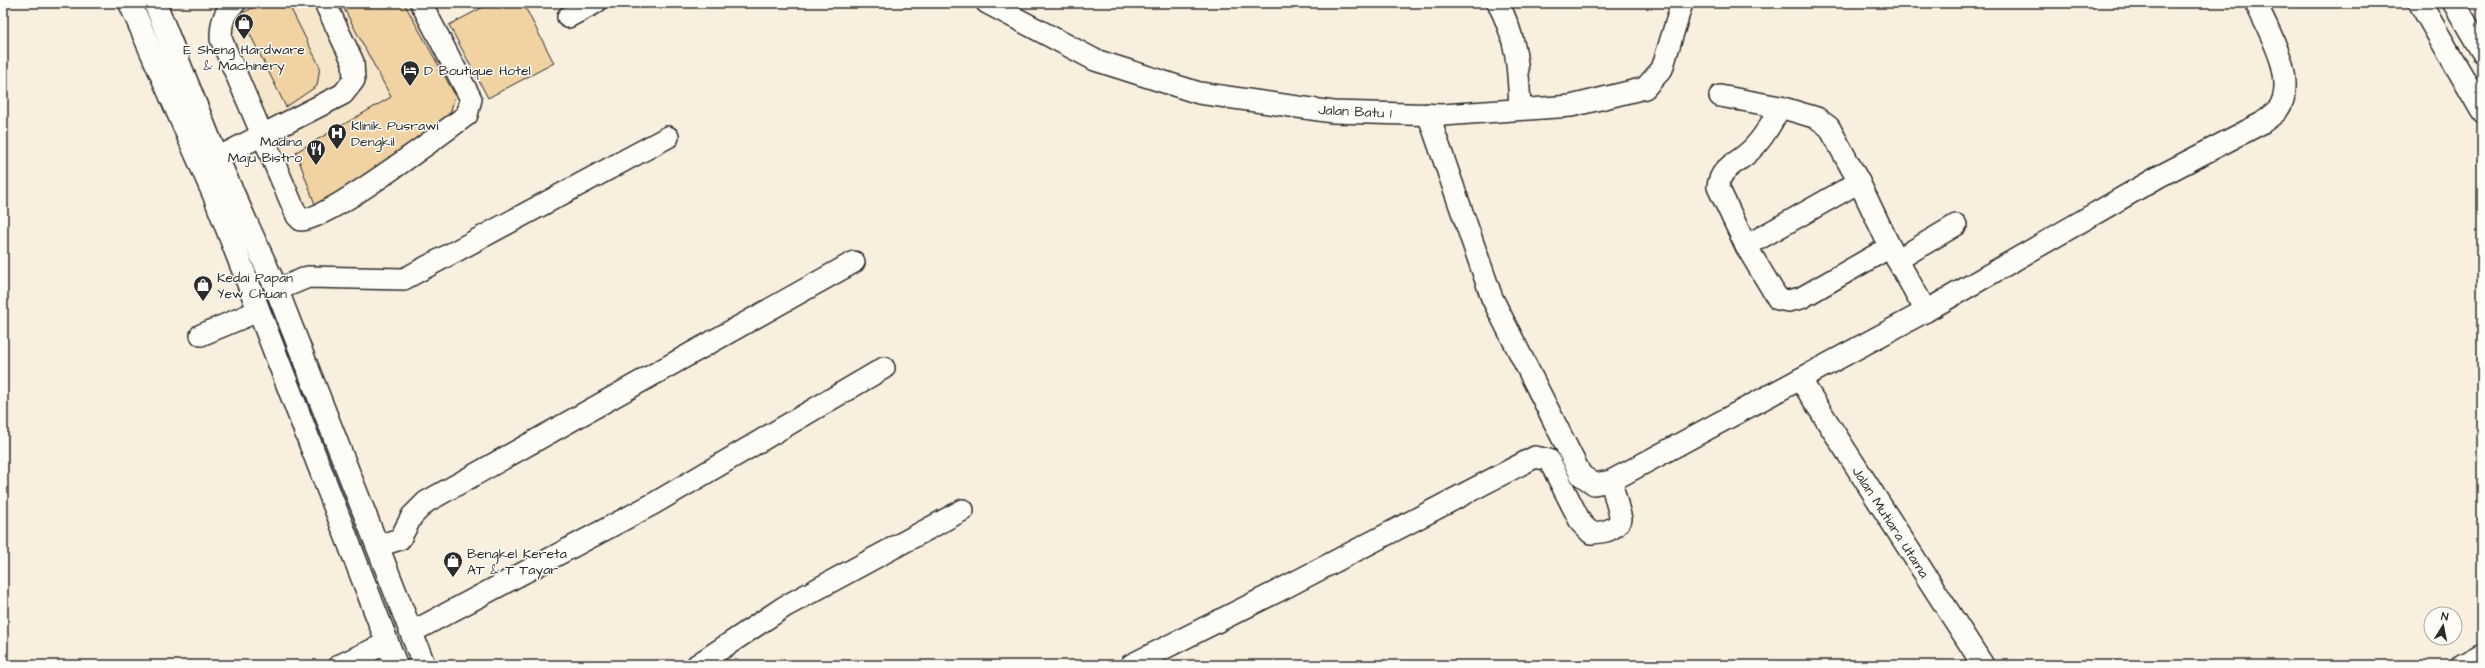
<svg xmlns="http://www.w3.org/2000/svg" width="2485" height="668" font-family="'Architects Daughter',sans-serif">
<rect width="100%" height="100%" fill="#f9efde"/>
<filter id="ink" filterUnits="userSpaceOnUse"><feTurbulence type="fractalNoise" baseFrequency=".025" numOctaves="2"/><feDisplacementMap in="SourceGraphic" scale="8" xChannelSelector="R" yChannelSelector="G"/><feConvolveMatrix kernelMatrix="1 2 1 2 8 2 1 2 1" color-interpolation-filters="sRGB"/></filter>
<g filter="url(#ink)">
<path fill="#f6e6cc" d="M251 3H416L466 99 464 111 307 216 227 38 228 24 240 9Z"/>
<g fill="#f0d2a3" stroke="#2b2b2b">
<path d="M263 3H288L320 67 317 86 286 107 240 14Z"/>
<path d="M341 3H404L455 95 447 126 316 207 296 152 391 97Z"/>
<path d="M491 3H523L554 63 488 98 449 25Z"/>
</g>
<g fill="none" stroke-linecap="round" stroke-linejoin="round">
<defs>
<g id="minor">
<path d="M235 3C223 13 221 24 221 39L297 216 301 220C328 220 439 135 467 115L471 99 421 3"/>
<path d="M987 3 1095 60 1199 93 1333 112 1443 115 1571 106 1645 88 1662 69 1682 3"/>
<path d="M1498 3C1518 42 1518 67 1520 109"/>
<path d="M568 17 595 3"/>
<path d="M1720 96 1780 107 1817 118 1829 127 1859 182 1890 247 1926 311"/>
<path d="M1780 107C1772 123 1763 139 1750 151 1737 164 1720 167 1718 187L1746 246 1778 299 1788 301 1801 298 1890 247"/>
<path d="M1428 114 1492 298 1581 475 1594 484 1611 481 1926 311 2160 176 2262 123C2267 119 2273 115 2277 111 2300 81 2268 31 2256 3"/>
<path d="M217 158 343 94 354 80 353 62 325 3"/>
<path d="M1746 246 1859 182"/>
<path d="M1897 260 1956 225"/>
<path d="M277 290 308 277 404 279 668 137"/>
<path d="M201 335 258 311"/>
<path d="M1800 379 1983 665"/>
<path d="M378 546 400 539 412 516 426 502 854 262"/>
<path d="M412 632 653 504 884 368"/>
<path d="M340 665 387 643"/>
<path d="M697 665 784 607 963 510"/>
<path d="M1131 665 1282 589 1535 457 1549 460 1581 523 1591 533C1605 532 1614 531 1621 519L1611 481"/>
<path d="M2462 665 2482 654"/>
</g>
<g id="major">
<path d="M130 3 214 195 396 665"/>
<path d="M155 3 217 158 277 290 424 665"/>
</g>
<g id="highway">
<path d="M2420 3 2482 111"/>
<path d="M2454 3 2482 51"/>
</g>
</defs>
<use href="#minor" stroke="#2b2b2b" stroke-width="24"/>
<use href="#major" stroke="#2b2b2b" stroke-width="25"/>
<use href="#highway" stroke="#2b2b2b" stroke-width="25"/>
<use href="#minor" stroke="#fdfcf7" stroke-width="21"/>
<use href="#major" stroke="#fdfcf7" stroke-width="22"/>
<use href="#highway" stroke="#fdfcf7" stroke-width="22"/>
</g>
</g>
<defs>
<symbol id="shop-pin" viewBox="-11 -11 22 30"><path d="M0 17L-7.5 6A9.5 9.5 0 1 1 7.5 6Z" fill="#2b2b2b" stroke="#fdfcf7"/><path d="M-5-2.5h2.3a2.7 3.5 0 0 1 5.4 0H5L5.5 6h-11ZM-1.5-2.5h3a1.5 2.3 0 0 0-3 0Z" fill="#fff"/></symbol>
<symbol id="hotel-pin" viewBox="-11 -11 22 30"><path d="M0 17L-7.5 6A9.5 9.5 0 1 1 7.5 6Z" fill="#2b2b2b" stroke="#fdfcf7"/><path d="M-6-4.5h1.5V1H6V5H4.5V3h-9V5H-6ZM-4 0a1.8 1.8 0 1 1 3.6 0ZM.5 0V-2.5h3Q6-2.5 6 0Z" fill="#fff"/></symbol>
<symbol id="hospital-pin" viewBox="-11 -11 22 30"><path d="M0 17L-7.5 6A9.5 9.5 0 1 1 7.5 6Z" fill="#2b2b2b" stroke="#fdfcf7"/><path d="M-5-5h3v3.5h4V-5h3V5h-3V1.5h-4V5h-3Z" fill="#fff"/></symbol>
<symbol id="restaurant-pin" viewBox="-11 -11 22 30"><path d="M0 17L-7.5 6A9.5 9.5 0 1 1 7.5 6Z" fill="#2b2b2b" stroke="#fdfcf7"/><path d="M-5-6h1v4h1v-4h1v4h1v-4h1v5L-1.5 .5V6h-2V.5L-5-1ZM5-6V6H3V1.5H1.5Q1.5-4 5-6Z" fill="#fff"/></symbol>
</defs>
<g fill-rule="evenodd">
<use href="#shop-pin" x="233" y="12" width="22" height="30"/>
<use href="#hotel-pin" x="399" y="59" width="22" height="30"/>
<use href="#hospital-pin" x="326" y="122" width="22" height="30"/>
<use href="#restaurant-pin" x="305" y="138" width="22" height="30"/>
<use href="#shop-pin" x="192" y="274" width="22" height="30"/>
<use href="#shop-pin" x="442" y="550" width="22" height="30"/>
</g>
<g text-anchor="middle" stroke-width="3" stroke-linejoin="round" paint-order="stroke">
<g font-size="14" fill="#2b2b2b" stroke="#fdfcf7" text-anchor="start">
<text x="244" y="54" text-anchor="middle">E Sheng Hardware<tspan x="244" dy="16">&amp; Machinery</tspan></text>
<text x="424" y="75">D Boutique Hotel</text>
<text x="351" y="130">Klinik Pusrawi<tspan x="351" dy="16">Dengkil</tspan></text>
<text x="302" y="146" text-anchor="end">Madina<tspan x="302" dy="16">Maju Bistro</tspan></text>
<text x="217" y="282">Kedai Papan<tspan x="217" dy="16">Yew Chuan</tspan></text>
<text x="467" y="558">Bengkel Kereta<tspan x="467" dy="16">AT &amp; T Tayar</tspan></text>
</g>
<g font-size="14" fill="#2b2b2b" stroke="#fdfcf7">
<text transform="translate(1355 111) rotate(3)" y="5">Jalan Batu 1</text>
<text transform="translate(1891 522) rotate(57)" y="5">Jalan Mutiara Utama</text>
</g>
</g>
<rect width="2485" height="668" fill="none" stroke="#fdfcf7" stroke-width="16"/>
<rect x="8" y="8" width="2469" height="652" fill="none" stroke="#2b2b2b" stroke-width="1.5" filter="url(#ink)"/>
<g transform="translate(2443 626) rotate(10)"><circle r="19" fill="#fdfcf7" stroke="#a9a8a5"/>
<path d="M0-3L7 15L0 10L-7 15Z" fill="#2b2b2b"/>
<text y="-6" font-size="11" font-weight="bold" text-anchor="middle" fill="#2b2b2b">N</text>
</g>
</svg>
